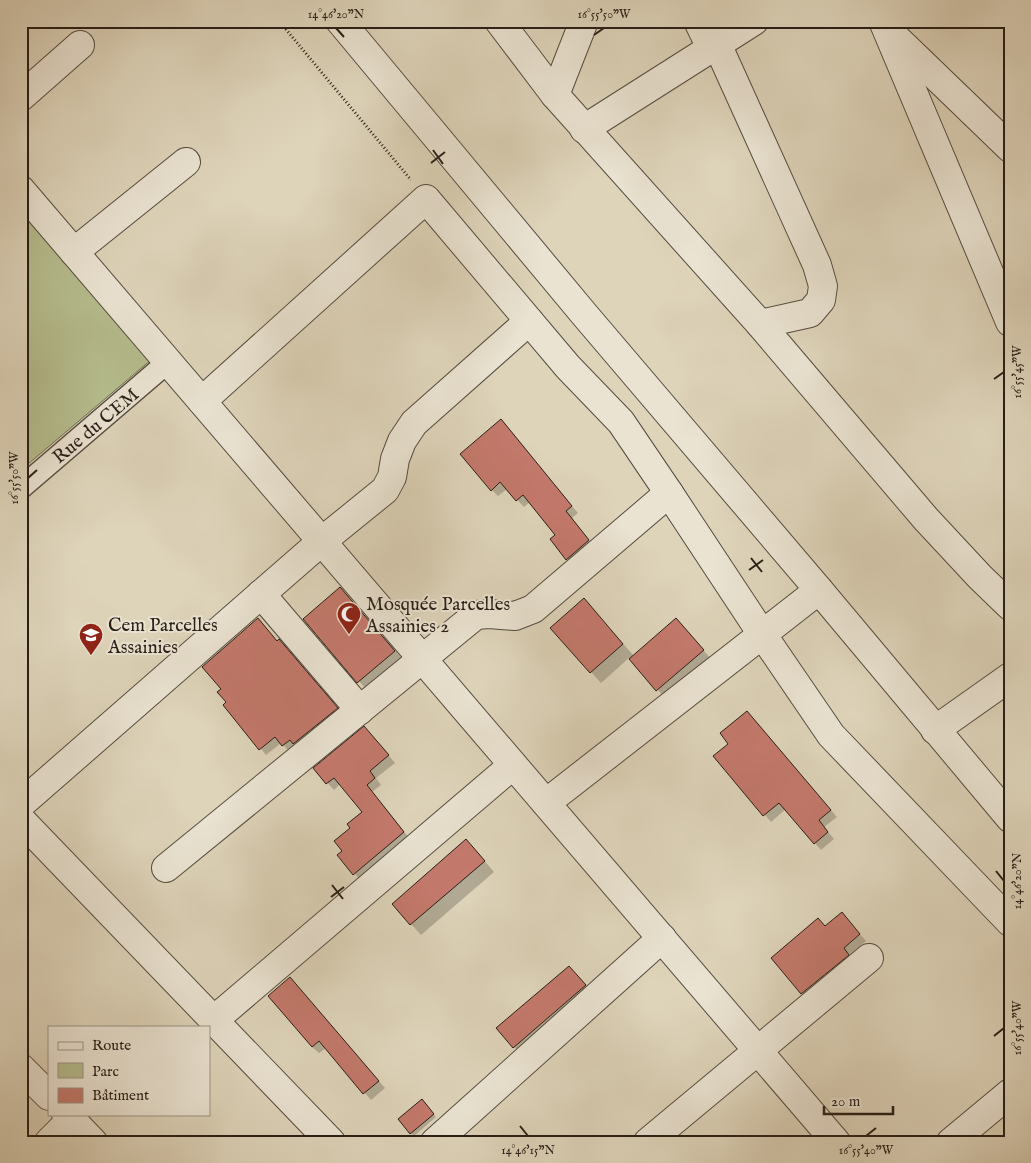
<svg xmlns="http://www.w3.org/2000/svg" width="1031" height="1163" font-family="'IM FELL English',serif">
<rect width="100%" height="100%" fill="#ded4ba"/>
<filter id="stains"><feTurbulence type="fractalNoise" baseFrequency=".004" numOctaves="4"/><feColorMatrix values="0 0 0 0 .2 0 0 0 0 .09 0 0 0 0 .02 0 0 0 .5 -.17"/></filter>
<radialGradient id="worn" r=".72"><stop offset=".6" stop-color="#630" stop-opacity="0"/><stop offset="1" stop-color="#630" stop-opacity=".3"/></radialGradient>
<path fill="#b5bc8d" stroke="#6e6d52" d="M21 206 152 359 21 470Z"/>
<g fill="#0003">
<path d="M507 428 578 513 572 518 595 548 574 566 552 540 557 535 530 502 524 507 507 489 498 496 492 490Z"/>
<path d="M340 588 408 665 372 696 305 619Z"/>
<path d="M584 600 634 656 676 620 713 661 667 700 629 658 601 683 591 672Z"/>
<path d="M277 643 285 647 343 715 289 751 281 743 266 755 225 705Z"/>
<path d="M753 720 837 817 824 827 834 839 821 850 786 809 771 822 715 757 730 744Z"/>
<path d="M371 734 395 763 376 778 381 785 372 792 410 839 361 881 339 855 344 851 352 828 363 812 340 784 334 790 315 769Z"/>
<path d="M476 851 494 872 421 935 393 904Z"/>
<path d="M848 920 866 941 849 955 854 962 808 1000 773 958 826 928Z"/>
<path d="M290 978 385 1088 371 1100 326 1048 319 1053 312 1047Z"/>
<path d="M580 978 595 996 524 1057 514 1047Z"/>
<path d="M425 1104 436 1117 414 1136 411 1133Z"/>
</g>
<g fill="#c4796c" stroke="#281e17">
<path d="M501 419 572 506 566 511 589 540 566 560 550 539 555 535 523 495 516 501 500 482 491 491 460 454Z"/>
<path d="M340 587 395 651 357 683 303 619Z"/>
<path d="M584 598 623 644 590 673 550 628Z"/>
<path d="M258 618 277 641 279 639 338 708 293 744 290 740 282 746 275 737 259 750 223 705 226 702 217 692 221 689 202 667Z"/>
<path d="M676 618 704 650 656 691 629 659Z"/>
<path d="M747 711 831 810 819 820 828 832 814 844 779 803 763 816 713 756 728 744 720 733Z"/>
<path d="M364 726 389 755 370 771 375 778 367 785 404 832 353 875 337 855 342 851 334 841 350 828 347 824 362 812 334 778 326 784 313 768Z"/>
<path d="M466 839 485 861 410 925 392 904Z"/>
<path d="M842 912 860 934 844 948 849 955 801 994 771 958 818 918 825 926Z"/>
<path d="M569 966 586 985 513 1048 496 1028Z"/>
<path d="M290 977 379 1081 363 1094 319 1041 312 1047 268 996Z"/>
<path d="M422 1099 434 1114 410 1134 398 1119Z"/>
</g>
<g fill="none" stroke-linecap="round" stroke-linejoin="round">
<defs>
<path id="pedestrian" d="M21 488 168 362"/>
<g id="minor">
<path d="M499 21 555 95 760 324 926 519 980 577 1010 606"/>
<path d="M698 21 711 48"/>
<path d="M883 21 1010 322"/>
<path d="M894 36 1010 148"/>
<path d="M717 44 817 265 823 286 821 300 810 313 760 324"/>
<path d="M555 95 584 21"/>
<path d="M21 97 80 45"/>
<path d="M584 129 754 21"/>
<path d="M21 190 836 1142"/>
<path d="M74 252 186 162"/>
<path d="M202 401 426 199 568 367 621 422 669 493 762 634 831 735 1010 922"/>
<path d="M261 594 360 710"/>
<path d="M546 803 819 590"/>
<path d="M21 804 322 541 385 490 392 477 395 459 402 441 414 423 529 321"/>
<path d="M21 820 331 1142"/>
<path d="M166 868 476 615 489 614 515 616 533 609 669 493"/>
<path d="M214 1020 513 765"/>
<path d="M21 1068 49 1096"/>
<path d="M66 1114 93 1142"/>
<path d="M49 1142 71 1120"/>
<path d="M435 1142 662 938"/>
<path d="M648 1142 869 958"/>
<path d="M951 1142 1010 1093"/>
</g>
<g id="tertiary">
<path d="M340 21 584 314 819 590 1010 818"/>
<path d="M935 730 1010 677"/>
</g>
</defs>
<use href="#pedestrian" stroke="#564c40" stroke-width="24"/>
<use href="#minor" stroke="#564c40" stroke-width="30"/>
<use href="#tertiary" stroke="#564c40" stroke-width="30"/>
<path stroke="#281e17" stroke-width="3" stroke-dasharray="1 2.5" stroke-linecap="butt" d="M279 21 411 180"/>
<use href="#pedestrian" stroke="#eae3d2" stroke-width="21"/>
<use href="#minor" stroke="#eae3d2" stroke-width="28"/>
<use href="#tertiary" stroke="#eae3d2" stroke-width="28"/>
</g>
<path fill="none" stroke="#281e17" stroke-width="2" d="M336 28 344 37M594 35 604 28M433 150 443 164M431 163 445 152M994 379 1004 372M28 478 37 470M751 558 762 572M749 570 763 560M996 871 1004 881M332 885 343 899M331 897 344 887M994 1036 1004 1028M520 1126 528 1136M866 1136 876 1128"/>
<defs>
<symbol id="mosque-pin" viewBox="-11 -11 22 30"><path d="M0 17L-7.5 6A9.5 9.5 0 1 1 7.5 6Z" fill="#8f2418" stroke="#eae3d2"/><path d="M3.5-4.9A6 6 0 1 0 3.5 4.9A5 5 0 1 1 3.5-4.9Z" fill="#fff"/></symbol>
<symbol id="school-pin" viewBox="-11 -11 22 30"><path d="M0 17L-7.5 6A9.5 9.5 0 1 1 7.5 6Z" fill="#8f2418" stroke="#eae3d2"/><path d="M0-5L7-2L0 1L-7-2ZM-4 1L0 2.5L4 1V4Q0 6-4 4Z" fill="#fff"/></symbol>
</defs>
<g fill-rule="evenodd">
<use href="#mosque-pin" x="335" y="600" width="28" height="38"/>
<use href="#school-pin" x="77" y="621" width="28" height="38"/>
</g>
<g text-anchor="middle" stroke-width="4" stroke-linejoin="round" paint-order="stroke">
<g font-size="19" fill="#281e17" stroke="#eae3d2">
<text transform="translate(95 425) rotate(-40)" y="7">Rue du CEM</text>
</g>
<g font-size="19" fill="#281e17" stroke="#eae3d2" text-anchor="start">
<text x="366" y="610">Mosquée Parcelles<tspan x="366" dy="22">Assainies 2</tspan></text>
<text x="108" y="631">Cem Parcelles<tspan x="108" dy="22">Assainies</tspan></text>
</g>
</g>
<rect width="1031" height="1163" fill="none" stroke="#ded4ba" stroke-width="55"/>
<rect x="48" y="1026" width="162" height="90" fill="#eae3d2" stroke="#9c9487"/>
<rect x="58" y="1042" width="25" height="8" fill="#eae3d2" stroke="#9c9487"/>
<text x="92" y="1050" font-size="15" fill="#281e17">Route</text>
<rect x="58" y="1063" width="25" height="15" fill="#b5bc8d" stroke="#9c9487"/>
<text x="92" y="1076" font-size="15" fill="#281e17">Parc</text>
<rect x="58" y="1088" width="25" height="15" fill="#c4796c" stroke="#9c9487"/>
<text x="92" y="1100" font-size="15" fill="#281e17">Bâtiment</text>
<path d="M824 1106v8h69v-8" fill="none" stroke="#281e17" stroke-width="2.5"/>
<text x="831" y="1106" font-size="15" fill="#281e17" stroke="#eae3d2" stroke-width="4" paint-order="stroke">20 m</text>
<rect x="28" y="28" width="976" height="1108" fill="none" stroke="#281e17" stroke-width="2"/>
<g font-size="12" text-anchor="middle" fill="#281e17">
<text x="336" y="18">14°46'20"N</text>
<text x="604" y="18">16°55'50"W</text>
<text transform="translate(1017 372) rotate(-90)" y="4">16°55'45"W</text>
<text transform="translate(14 478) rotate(-90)" y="4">16°55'50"W</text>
<text transform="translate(1017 881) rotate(-90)" y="4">14°46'20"N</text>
<text transform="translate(1017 1028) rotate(-90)" y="4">16°55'40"W</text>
<text x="528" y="1154">14°46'15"N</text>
<text x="866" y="1154">16°55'40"W</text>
</g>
<rect width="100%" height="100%" filter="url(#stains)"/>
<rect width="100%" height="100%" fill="url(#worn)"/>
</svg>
